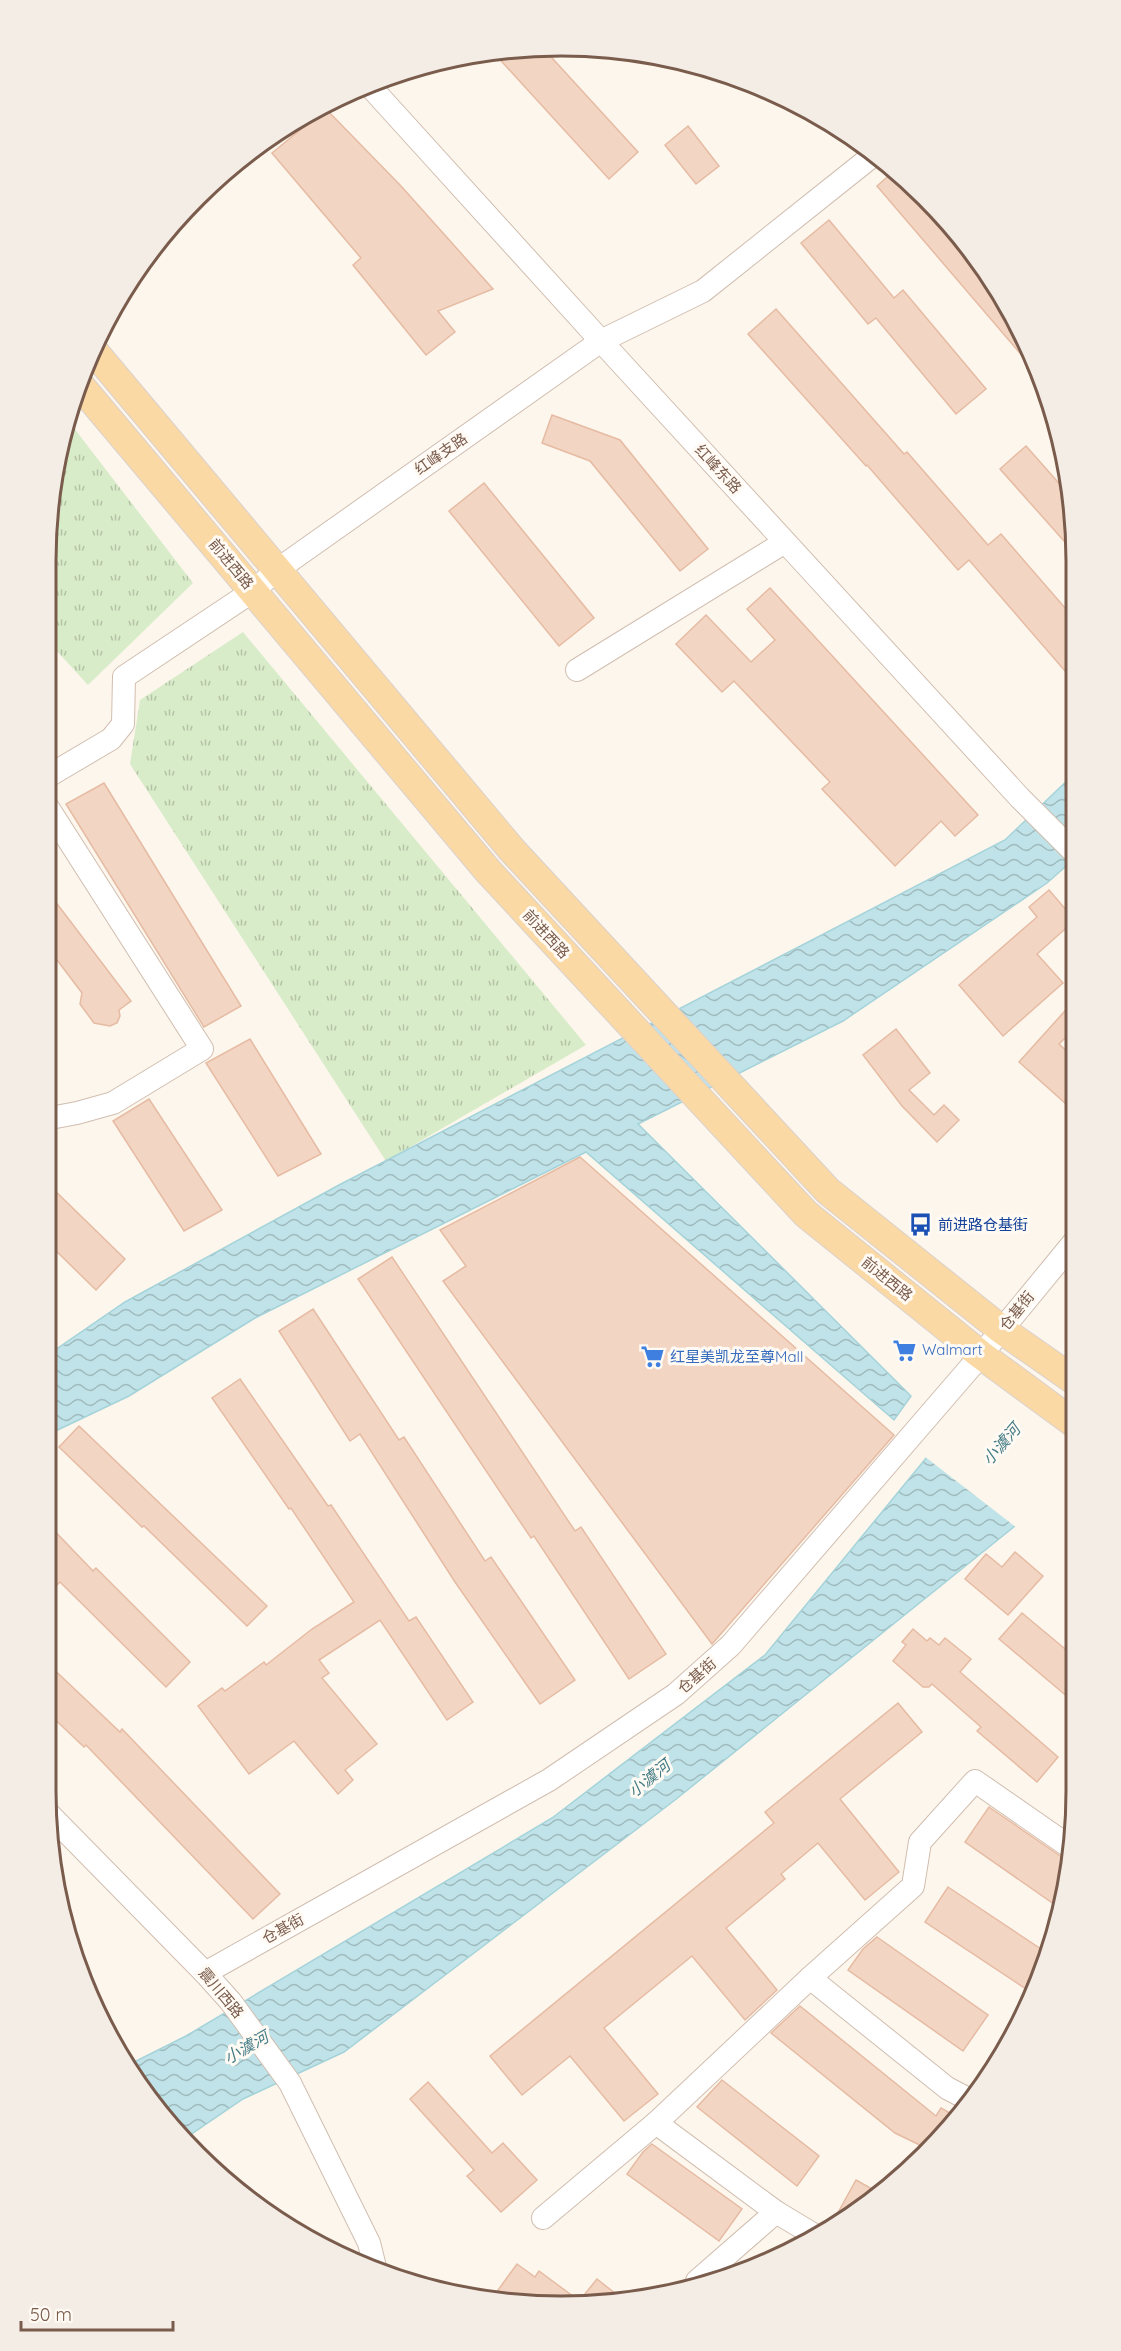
<svg xmlns="http://www.w3.org/2000/svg" width="1121" height="2351" font-family="Quicksand,'Noto Sans SC',sans-serif">
<defs>
<pattern id="park-tufts" width="24" height="20" patternUnits="userSpaceOnUse" patternTransform="scale(1.5)"><rect width="24" height="20" fill="#d8ecc9"/><path d="M3 7l-1-3M5 7V3M7 7l1-3M15 17l-1-3M17 17v-4M19 17l1-3" fill="none" stroke="#b4c2a5"/></pattern>
<pattern id="water-waves" width="16" height="10" patternUnits="userSpaceOnUse" patternTransform="scale(1.5)"><rect width="16" height="10" fill="#bfe3e8"/><path d="M0 5q4-4 8 0t8 0" fill="none" stroke="#a0bbbe"/></pattern>
</defs>
<rect width="100%" height="100%" fill="#fdf6ec"/>
<g fill="url(#park-tufts)">
<path d="M67 419 193 583 88 685 45 638V560L55 460Z"/>
<path d="M243 632 586 1045 386 1161 130 764 140 700Z"/>
</g>
<g fill="url(#water-waves)" stroke="#a5d3da" stroke-width="1.5">
<path d="M1073 775V860L1047 883 843 1021 638 1124 911 1396 894 1420 586 1152 255 1318 129 1396 45 1436V1357L125 1302 339 1185 1005 840Z"/>
<path d="M931 1452 1020 1522 675 1800 344 2052 243 2099 187 2137 152 2105 130 2064 186 2036 552 1818 765 1655Z"/>
</g>
<path fill="#fdf6ec" d="M1074 1280 1075 1463 1017 1528 924 1456Z"/>
<g fill="#f3d5c3" stroke="#e6bba3" stroke-width="1.5">
<path d="M542 47 638 152 609 179 493 52Z"/>
<path d="M323 106 401 186 493 289 438 311 455 332 426 355 353 265 361 258 272 153 306 125 300 118Z"/>
<path d="M688 126 719 166 696 184 665 145Z"/>
<path d="M894 171 969 246 1031 354 1025 359 877 186Z"/>
<path d="M829 220 894 298 903 290 986 389 956 414 876 318 868 324 801 243Z"/>
<path d="M776 309 904 454 907 452 988 545 1001 534 1072 616V679L969 560 958 570 867 465 866 466 748 334Z"/>
<path d="M552 415 620 440 708 549 680 571 590 461 542 443Z"/>
<path d="M1026 446 1072 498V550L1000 469Z"/>
<path d="M484 483 594 618 559 646 449 511Z"/>
<path d="M770 588 978 815 955 836 941 821 895 866 822 789 830 782 734 681 722 692 676 644 706 615 751 662 775 640 747 609Z"/>
<path d="M104 783 241 1006 204 1027 66 804Z"/>
<path d="M45 888 131 1001 119 1010 120 1016 117 1023 110 1026 94 1023 80 1004 82 993 45 944Z"/>
<path d="M1049 890 1073 918V922L1037 954 1063 983 1003 1036 959 985 1037 917 1029 907Z"/>
<path d="M1073 1002V1030L1059 1044 1073 1057 1074 1111 1019 1062Z"/>
<path d="M896 1029 930 1073 909 1090 934 1115 944 1105 959 1120 937 1142 902 1106 863 1055Z"/>
<path d="M250 1039 321 1154 278 1176 206 1063Z"/>
<path d="M149 1099 222 1210 184 1231 113 1121Z"/>
<path d="M580 1157 894 1435 712 1644 443 1281 466 1266 440 1230Z"/>
<path d="M45 1181 125 1259 96 1290 45 1240Z"/>
<path d="M392 1257 575 1531 581 1527 666 1654 629 1679 534 1536 531 1538 358 1279Z"/>
<path d="M313 1309 399 1440 404 1437 485 1561 491 1557 575 1680 540 1704 455 1582 360 1434 350 1441 279 1331Z"/>
<path d="M240 1379 328 1506 331 1505 409 1621 416 1617 473 1702 447 1720 380 1620 319 1660 329 1673 322 1678 377 1744 345 1770 353 1780 338 1794 294 1741 249 1774 198 1706 222 1688 225 1691 264 1662 266 1665 312 1629 354 1602 291 1508 289 1509 212 1398Z"/>
<path d="M79 1426 267 1606 247 1626 144 1526 142 1527 59 1447Z"/>
<path d="M45 1521 93 1571 96 1568 190 1662 166 1687 60 1582 55 1587 45 1576Z"/>
<path d="M1015 1552 1043 1576 1008 1615 965 1579 986 1554 1002 1567Z"/>
<path d="M1022 1613 1076 1658V1704L999 1639Z"/>
<path d="M913 1629 927 1641 930 1638 939 1645 945 1638 971 1659 960 1672 1058 1757 1037 1782 977 1731 981 1727 932 1684 929 1687H923L893 1661 906 1645 902 1642Z"/>
<path d="M45 1661 120 1732 122 1729 280 1894 253 1919 86 1745 84 1747 45 1710Z"/>
<path d="M898 1703 922 1732 840 1799 899 1872 865 1900 818 1843 781 1874 785 1879 726 1928 777 1990 745 2020 692 1956 604 2028 658 2094 624 2121 570 2056 522 2095 490 2056 774 1823 765 1812Z"/>
<path d="M989 1807 1069 1862 1066 1891 1061 1909 965 1842Z"/>
<path d="M948 1887 1047 1953 1038 1985 1032 1993 925 1922Z"/>
<path d="M877 1937 988 2015 963 2051 848 1970 863 1949Z"/>
<path d="M800 2006 936 2116 941 2108 957 2117 948 2131 928 2149 895 2133 771 2033Z"/>
<path d="M722 2080 819 2156 797 2186 697 2107Z"/>
<path d="M428 2082 492 2153 503 2143 537 2180 501 2212 467 2176 474 2170 410 2099Z"/>
<path d="M652 2144 742 2209 719 2241 627 2174 643 2152Z"/>
<path d="M856 2180 881 2194 830 2227Z"/>
<path d="M517 2264 535 2277 539 2271 578 2300 493 2297Z"/>
<path d="M597 2279 626 2302 580 2300Z"/>
</g>
<g fill="none" stroke-linecap="round" stroke-linejoin="round">
<defs>
<g id="minor">
<path d="M367 83 601 341 1020 798 1073 851"/>
<path d="M577 670 785 542"/>
<path d="M45 778 111 739 123 724 124 677 253 591 277 570 601 341 703 291 876 153"/>
<path d="M45 1119 77 1113 113 1103 202 1049 45 803"/>
<path d="M49 1814 205 1973 231 2002 290 2083 369 2243 376 2271"/>
<path d="M205 1973 549 1780 676 1694 731 1645 981 1355 1074 1242"/>
<path d="M810 1978 947 2088 968 2099"/>
<path d="M776 2212 816 2236"/>
<path d="M543 2218 656 2123"/>
<path d="M697 2281 776 2212 656 2123 810 1978 913 1886 920 1842 975 1781 1070 1847"/>
</g>
<g id="major">
<path d="M92 349 512 850 828 1191 1002 1330 1075 1381"/>
<path d="M78 383 488 871 806 1214 981 1355 1075 1424"/>
</g>
</defs>
<use href="#minor" stroke="#d1beb0" stroke-width="24"/>
<use href="#major" stroke="#dad1cd" stroke-width="30"/>
<use href="#minor" stroke="#fff" stroke-width="22"/>
<use href="#major" stroke="#fbd9a5" stroke-width="28"/>
</g>
<defs>
<symbol id="bus-bare" viewBox="-9 -9 18 18"><path d="M-5-6H5V4H4V6H2V4H-2V6H-4V4H-5ZM-3.5-4V0h7V-4ZM-3.5 1.2v1.5H-2V1.2ZM2 1.2v1.5H3.5V1.2Z" fill="#1a4fb4" stroke="#fffaf3" stroke-width="2.5" paint-order="stroke"/></symbol>
<symbol id="supermarket-bare" viewBox="-9 -9 18 18"><path d="M-6-5.5h2.5l.6 2H6L4.5 2H-2.5L-4.4-4H-6ZM-1.5 3.2a1.3 1.3 0 1 0 .1 0ZM3 3.2a1.3 1.3 0 1 0 .1 0Z" fill="#3f7fe0" stroke="#fffaf3" stroke-width="2.5" paint-order="stroke"/></symbol>
</defs>
<g fill-rule="evenodd">
<use href="#bus-bare" x="904" y="1208" width="33" height="33"/>
<use href="#supermarket-bare" x="888" y="1334" width="33" height="33"/>
<use href="#supermarket-bare" x="636" y="1340" width="33" height="33"/>
</g>
<g text-anchor="middle" stroke-width="6" stroke-linejoin="round" paint-order="stroke">
<g font-size="15" fill="#7a5c4d" stroke="#fffaf3">
<text transform="translate(441 454) rotate(-35)" y="5">红峰支路</text>
<text transform="translate(718 469) rotate(47)" y="5">红峰东路</text>
<text transform="translate(231 564) rotate(50)" y="5">前进西路</text>
<text transform="translate(546 934) rotate(47)" y="5">前进西路</text>
<text transform="translate(887 1279) rotate(39)" y="5">前进西路</text>
<text transform="translate(1017 1311) rotate(-51)" y="5">仓基街</text>
<text transform="translate(697 1676) rotate(-41)" y="5">仓基街</text>
<text transform="translate(283 1929) rotate(-29)" y="5">仓基街</text>
<text transform="translate(221 1993) rotate(50)" y="5">震川西路</text>
</g>
<g font-size="15" fill="#164399" stroke="#fffaf3" text-anchor="start">
<text x="938" y="1230">前进路仓基街</text>
</g>
<g font-size="15" fill="#366cbe" stroke="#fffaf3" text-anchor="start">
<text x="922" y="1355">Walmart</text>
<text x="670" y="1362">红星美凯龙至尊Mall</text>
</g>
<g font-size="16" font-style="italic" fill="#437c86" stroke="#fffaf3">
<text transform="translate(1001 1444) rotate(-49)" y="6">小澞河</text>
<text transform="translate(649 1778) rotate(-39)" y="6">小澞河</text>
<text transform="translate(246 2047) rotate(-30)" y="6">小澞河</text>
</g>
</g>
<path d="M0 0H1121V2351H0ZM561 56H561A505 505 0 0 1 1066 561V1791A505 505 0 0 1 561 2296H561A505 505 0 0 1 56 1791V561A505 505 0 0 1 561 56Z" fill="#f4ede6" fill-rule="evenodd"/>
<path fill="none" stroke="#7a5c4d" stroke-width="3" d="M561 56H561A505 505 0 0 1 1066 561V1791A505 505 0 0 1 561 2296H561A505 505 0 0 1 56 1791V561A505 505 0 0 1 561 56Z"/>
<path d="M21 2321v9h152v-9" fill="none" stroke="#7a5c4d" stroke-width="3"/>
<text x="30" y="2321" font-size="18" fill="#7a5c4d" stroke="#fffaf3" stroke-width="4.5" paint-order="stroke">50 m</text>
</svg>
